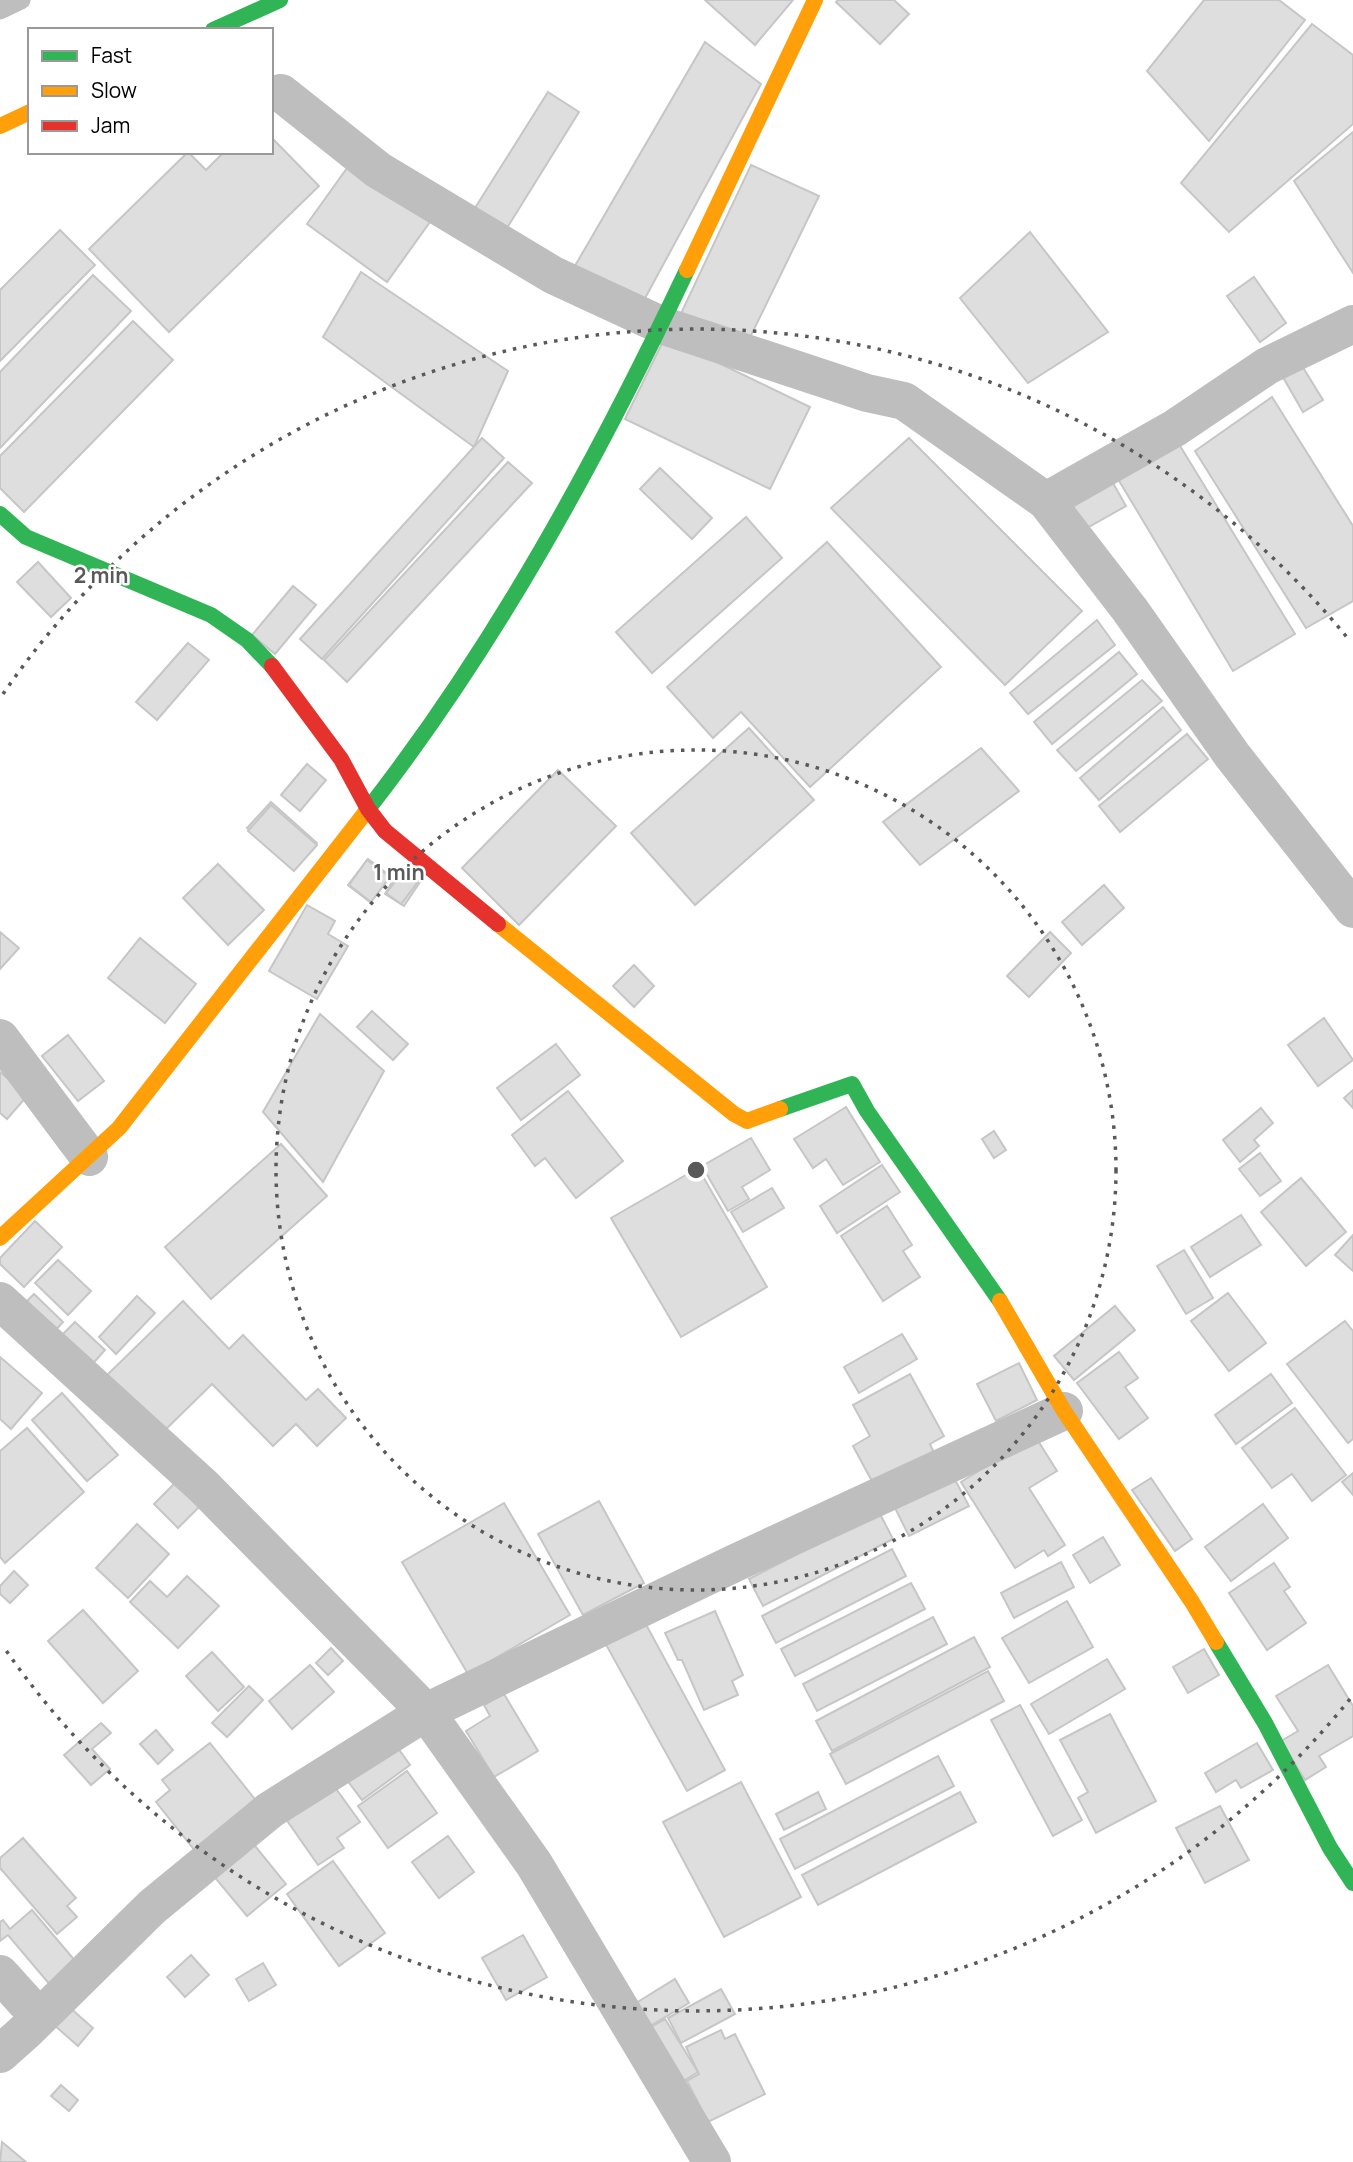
<svg xmlns="http://www.w3.org/2000/svg" width="1353" height="2162" font-family="Manrope,sans-serif">
<rect width="100%" height="100%" fill="#fff"/>
<g fill="#dedede" stroke="#c6c6c6" stroke-width="2">
<path d="M705 0H793L755 45Z"/>
<path d="M838 0H894L909 14 880 44 836 2Z"/>
<path d="M1204 0H1279L1305 20 1209 141 1147 71Z"/>
<path d="M1312 24 1353 55V124L1229 232 1181 183Z"/>
<path d="M705 42 761 84 637 313 572 271Z"/>
<path d="M548 92 579 112 502 236 470 216Z"/>
<path d="M1353 132V273L1294 181Z"/>
<path d="M271 137 319 186 169 332 89 249 188 152 206 170 224 152H271Z"/>
<path d="M350 164 430 222 387 282 307 224Z"/>
<path d="M751 165 819 196 741 356 676 324Z"/>
<path d="M60 230 95 265 0 361V290Z"/>
<path d="M1030 232 1108 332 1028 383 960 298Z"/>
<path d="M361 272 508 371 474 447 323 337Z"/>
<path d="M93 275 131 311 0 448V372Z"/>
<path d="M1254 277 1286 323 1260 342 1227 296Z"/>
<path d="M133 321 173 360 24 512 0 488V456Z"/>
<path d="M665 337 810 407 770 489 625 419Z"/>
<path d="M1299 361 1323 400 1303 412 1280 372Z"/>
<path d="M1272 397 1353 526V601L1306 628 1195 451Z"/>
<path d="M1174 436 1295 634 1233 671 1115 474Z"/>
<path d="M482 438 504 458 322 659 300 639Z"/>
<path d="M909 438 1082 611 1005 685 831 508Z"/>
<path d="M508 462 532 483 347 682 324 660Z"/>
<path d="M660 468 712 518 692 539 640 489Z"/>
<path d="M1109 476 1126 506 1080 532 1063 502Z"/>
<path d="M746 517 782 558 652 673 616 632Z"/>
<path d="M827 542 941 667 810 787 741 712 713 738 667 687Z"/>
<path d="M38 562 71 598 51 617 17 582Z"/>
<path d="M293 586 316 605 275 654 252 635Z"/>
<path d="M1097 620 1115 645 1028 714 1010 693Z"/>
<path d="M188 643 209 660 157 720 136 702Z"/>
<path d="M1119 652 1137 674 1052 744 1034 722Z"/>
<path d="M1142 680 1162 701 1076 771 1057 750Z"/>
<path d="M1163 707 1181 730 1099 800 1080 778Z"/>
<path d="M749 728 814 800 695 905 631 833Z"/>
<path d="M1187 734 1208 759 1120 832 1099 806Z"/>
<path d="M981 748 1019 791 920 865 883 822Z"/>
<path d="M307 764 326 780 300 811 281 795Z"/>
<path d="M558 770 616 826 519 925 462 868Z"/>
<path d="M271 802 317 843 293 869 247 828Z"/>
<path d="M271 805 317 845 294 871 248 831Z"/>
<path d="M368 859 390 876 370 902 348 885Z"/>
<path d="M367 860 390 877 371 902 349 885Z"/>
<path d="M218 864 264 910 228 945 183 898Z"/>
<path d="M400 869 420 882 404 906 385 894Z"/>
<path d="M403 872 417 883 401 904 386 893Z"/>
<path d="M1104 885 1124 908 1082 945 1062 922Z"/>
<path d="M307 905 335 921 328 934 348 946 317 999 269 971Z"/>
<path d="M0 932 19 948 0 969Z"/>
<path d="M1050 932 1071 953 1029 997 1007 976Z"/>
<path d="M140 938 196 984 165 1023 108 978Z"/>
<path d="M634 965 654 986 634 1007 613 986Z"/>
<path d="M372 1011 408 1044 393 1060 357 1027Z"/>
<path d="M320 1014 384 1071 323 1182 263 1112Z"/>
<path d="M1324 1018 1353 1060 1318 1086 1288 1045Z"/>
<path d="M68 1035 104 1081 78 1101 42 1056Z"/>
<path d="M556 1044 580 1075 521 1120 497 1088Z"/>
<path d="M0 1072 28 1095 7 1119 0 1113Z"/>
<path d="M1353 1090V1108L1344 1098Z"/>
<path d="M568 1091 623 1161 576 1198 545 1158 535 1166 512 1135Z"/>
<path d="M846 1107 880 1162 843 1185 826 1159 813 1168 794 1139Z"/>
<path d="M1261 1108 1273 1123 1254 1140 1259 1146 1240 1162 1223 1140Z"/>
<path d="M994 1131 1006 1150 994 1158 982 1139Z"/>
<path d="M751 1138 770 1170 742 1187 749 1199 728 1211 702 1166Z"/>
<path d="M281 1144 327 1196 211 1299 165 1247Z"/>
<path d="M1260 1153 1281 1181 1260 1196 1239 1169Z"/>
<path d="M882 1165 900 1192 837 1233 820 1206Z"/>
<path d="M698 1168 767 1287 681 1337 611 1218Z"/>
<path d="M1301 1178 1346 1232 1306 1266 1261 1212Z"/>
<path d="M772 1188 784 1208 743 1232 731 1212Z"/>
<path d="M887 1206 912 1245 903 1251 920 1277 883 1301 841 1236Z"/>
<path d="M1241 1215 1261 1245 1210 1277 1191 1247Z"/>
<path d="M35 1221 62 1247 24 1287 0 1264V1258Z"/>
<path d="M1353 1235V1271L1335 1255Z"/>
<path d="M1184 1250 1213 1298 1186 1314 1157 1266Z"/>
<path d="M58 1260 91 1291 68 1315 35 1283Z"/>
<path d="M1228 1293 1266 1343 1229 1371 1191 1321Z"/>
<path d="M34 1294 63 1322 51 1335 22 1306Z"/>
<path d="M137 1296 155 1313 116 1354 99 1337Z"/>
<path d="M183 1301 229 1349 243 1335 306 1400 318 1389 346 1418 317 1446 296 1424 273 1446 212 1384 160 1435 104 1378Z"/>
<path d="M1115 1306 1135 1330 1074 1380 1054 1356Z"/>
<path d="M1345 1321 1353 1331V1439L1348 1443 1287 1364Z"/>
<path d="M75 1322 105 1350 88 1369 57 1340Z"/>
<path d="M902 1334 917 1359 859 1393 844 1367Z"/>
<path d="M1119 1352 1138 1378 1125 1387 1148 1418 1119 1439 1077 1383Z"/>
<path d="M0 1357 42 1393 11 1429 0 1419Z"/>
<path d="M1019 1363 1037 1400 996 1421 977 1384Z"/>
<path d="M910 1374 944 1436 930 1444 934 1453 874 1485 853 1446 870 1436 853 1405Z"/>
<path d="M1271 1374 1292 1403 1236 1444 1215 1415Z"/>
<path d="M62 1393 118 1455 87 1481 32 1420Z"/>
<path d="M1295 1408 1346 1475 1312 1501 1292 1474 1272 1488 1242 1448Z"/>
<path d="M27 1428 84 1492 5 1563 0 1557V1451Z"/>
<path d="M1035 1436 1057 1471 1029 1488 1065 1545 1048 1556 1044 1550 1015 1568 961 1482Z"/>
<path d="M1353 1473V1495L1342 1482Z"/>
<path d="M953 1476 969 1506 909 1536 894 1506Z"/>
<path d="M1151 1478 1192 1539 1175 1551 1132 1490Z"/>
<path d="M175 1483 199 1507 178 1528 154 1504Z"/>
<path d="M599 1501 644 1583 583 1615 538 1534Z"/>
<path d="M504 1503 570 1615 468 1674 402 1562Z"/>
<path d="M1263 1504 1288 1538 1231 1581 1205 1547Z"/>
<path d="M879 1512 893 1539 763 1606 749 1579Z"/>
<path d="M137 1524 169 1554 128 1598 96 1568Z"/>
<path d="M1103 1537 1120 1565 1090 1583 1073 1555Z"/>
<path d="M892 1549 906 1576 776 1643 762 1616Z"/>
<path d="M1061 1562 1074 1587 1014 1618 1001 1593Z"/>
<path d="M1274 1563 1290 1587 1284 1591 1306 1623 1267 1650 1229 1593Z"/>
<path d="M14 1571 28 1585 10 1603 0 1594V1586Z"/>
<path d="M187 1576 219 1606 178 1648 130 1602 150 1581 167 1597Z"/>
<path d="M911 1583 925 1609 795 1676 781 1649Z"/>
<path d="M1067 1601 1093 1647 1029 1683 1002 1638Z"/>
<path d="M83 1610 138 1671 103 1703 48 1641Z"/>
<path d="M715 1611 743 1675 732 1681 738 1695 704 1710 682 1660H678L665 1633Z"/>
<path d="M933 1617 947 1644 817 1711 803 1684Z"/>
<path d="M643 1619 725 1770 687 1791 604 1641Z"/>
<path d="M974 1637 990 1667 832 1751 816 1721Z"/>
<path d="M331 1648 343 1661 328 1675 316 1663Z"/>
<path d="M1204 1649 1219 1675 1188 1693 1173 1667Z"/>
<path d="M212 1652 244 1687 218 1711 186 1676Z"/>
<path d="M1107 1659 1125 1689 1049 1734 1031 1704Z"/>
<path d="M310 1665 334 1692 292 1729 269 1701Z"/>
<path d="M1328 1665 1353 1706V1736L1319 1756 1326 1767 1305 1780 1281 1741 1298 1731 1276 1696Z"/>
<path d="M988 1671 1004 1701 846 1784 830 1754Z"/>
<path d="M249 1686 263 1700 227 1737 212 1723Z"/>
<path d="M504 1694 538 1751 494 1777 466 1731 490 1716 484 1705Z"/>
<path d="M1020 1705 1082 1820 1053 1836 991 1720Z"/>
<path d="M1110 1714 1156 1801 1096 1833 1078 1798 1088 1792 1060 1740Z"/>
<path d="M101 1723 111 1733 92 1749 110 1769 91 1785 64 1755Z"/>
<path d="M156 1730 173 1750 158 1764 140 1744Z"/>
<path d="M393 1741 410 1765 362 1800 344 1776Z"/>
<path d="M210 1743 258 1803 196 1852 156 1802 170 1790 162 1780Z"/>
<path d="M1257 1743 1273 1770 1241 1788 1236 1780 1216 1792 1205 1773Z"/>
<path d="M938 1756 954 1786 795 1869 780 1839Z"/>
<path d="M407 1771 437 1813 388 1848 358 1806Z"/>
<path d="M329 1779 360 1822 337 1838 344 1848 318 1865 281 1812Z"/>
<path d="M741 1782 801 1897 724 1937 663 1822Z"/>
<path d="M818 1792 826 1809 784 1830 776 1814Z"/>
<path d="M960 1792 976 1822 818 1905 802 1875Z"/>
<path d="M1220 1806 1249 1860 1205 1883 1176 1828Z"/>
<path d="M247 1836 286 1884 247 1916 207 1868Z"/>
<path d="M448 1836 474 1872 439 1898 412 1862Z"/>
<path d="M23 1838 76 1898 67 1906 77 1917 57 1934 0 1868V1858Z"/>
<path d="M333 1861 385 1933 339 1966 287 1894Z"/>
<path d="M32 1910 77 1963 51 1986 8 1935 0 1941V1922L3 1920 10 1929Z"/>
<path d="M523 1935 547 1977 506 2000 482 1958Z"/>
<path d="M191 1955 209 1975 185 1997 167 1977Z"/>
<path d="M263 1963 276 1985 249 2001 236 1979Z"/>
<path d="M675 1979 689 2003 650 2026 636 2003Z"/>
<path d="M721 1989 735 2014 681 2043 668 2018Z"/>
<path d="M69 2007 93 2028 78 2046 54 2025Z"/>
<path d="M665 2019 698 2072 679 2084 645 2030Z"/>
<path d="M721 2030 725 2039 735 2034 765 2094 708 2122 687 2081 699 2074 686 2047Z"/>
<path d="M61 2085 78 2100 69 2111 51 2096Z"/>
<path d="M2 2142 26 2162H0Z"/>
</g>
<g fill="none" stroke-linecap="round" stroke-linejoin="round">
<path stroke="#bebebe" stroke-width="19" d="M0 10 21 0"/>
<g stroke="#bebebe" stroke-width="38">
<path d="M281 93 378 170 553 275 661 325 867 393 904 401 1046 501 1130 610 1232 755 1353 909"/>
<path d="M1046 501 1175 428 1267 366 1353 324"/>
<path d="M0 1038 89 1157"/>
<path d="M0 1301 204 1487 426 1712 534 1864 712 2162"/>
<path d="M0 1974 39 2017"/>
<path d="M0 2054 28 2029 152 1907 270 1810 426 1712 735 1563 1064 1411"/>
</g>
<g stroke="#30b455" stroke-width="16">
<path d="M213 30 280 0"/>
<path d="M0 514 26 537 211 615 247 640 272 666"/>
<path d="M365 813C495 647 597 460 687 270"/>
<path d="M780 1109 852 1084 867 1111 1000 1301"/>
<path d="M1216 1642 1265 1723 1330 1848 1353 1883"/>
</g>
<g stroke="#ff9f0a" stroke-width="16">
<path d="M0 126 30 112"/>
<path d="M687 270 815 0"/>
<path d="M498 924 734 1114 747 1121 780 1109"/>
<path d="M0 1238 119 1128 365 813"/>
<path d="M1000 1301 1064 1411 1192 1602 1216 1642"/>
</g>
<path stroke="#e5322d" stroke-width="16" d="M272 666 341 759 368 809 385 831 498 924"/>
</g>
<g fill="none" stroke="#595959" stroke-width="3.5" stroke-dasharray="3.5 7">
<circle cx="696" cy="1170" r="420"/>
<path d="M1350 1699A841 841 0 0 1 3 1646M3 694A841 841 0 0 1 1350 641"/>
</g>
<circle cx="696" cy="1170" r="10" fill="#595959" stroke="#fff" stroke-width="3.5"/>
<g font-size="21" text-anchor="middle" font-weight="bold" fill="#595959" stroke="#fff" stroke-width="5" stroke-linejoin="round" paint-order="stroke">
<text x="101" y="583">2 min</text>
<text x="399" y="880">1 min</text>
</g>
<rect x="28" y="28" width="245" height="126" fill="#ffffff" stroke="#999999" stroke-width="2"/>
<rect x="42" y="51" width="35" height="10" fill="#30b455" stroke="#999999" stroke-width="2"/>
<text x="91" y="63" font-size="21" fill="#000000">Fast</text>
<rect x="42" y="86" width="35" height="10" fill="#ff9f0a" stroke="#999999" stroke-width="2"/>
<text x="91" y="98" font-size="21" fill="#000000">Slow</text>
<rect x="42" y="121" width="35" height="10" fill="#e5322d" stroke="#999999" stroke-width="2"/>
<text x="91" y="133" font-size="21" fill="#000000">Jam</text>
</svg>
